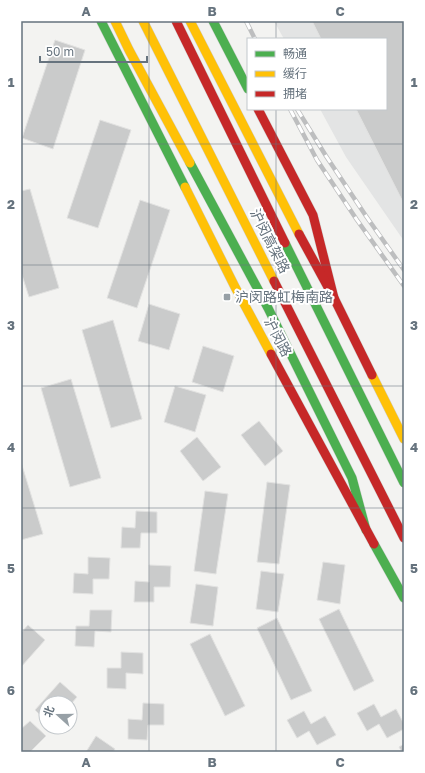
<svg xmlns="http://www.w3.org/2000/svg" width="425" height="773" font-family="'Golos Text','Noto Sans SC',sans-serif">
<rect width="100%" height="100%" fill="#f3f3f1"/>
<path fill="#e3e4e4" d="M274 21H404V241L346 157 320 109H386V39H284Z"/>
<g fill="#cacbcb" stroke="#e2e2e1">
<path d="M312 21H404V204L356 109H386V39H321Z"/>
<path d="M55 40 85 50 53 149 22 138Z"/>
<path d="M100 120 131 130 98 228 67 218Z"/>
<path d="M30 189 59 288 29 297 21 272V191Z"/>
<path d="M140 200 170 210 137 308 107 298Z"/>
<path d="M149 304 180 314 169 350 138 341Z"/>
<path d="M113 320 142 419 111 428 82 330Z"/>
<path d="M203 346 234 356 223 392 192 382Z"/>
<path d="M71 379 101 478 70 487 41 388Z"/>
<path d="M175 386 206 395 195 432 164 422Z"/>
<path d="M259 421 283 451 265 466 241 435Z"/>
<path d="M197 437 221 467 203 481 180 451Z"/>
<path d="M21 462 43 534 21 540Z"/>
<path d="M267 482 290 485 279 564 257 562Z"/>
<path d="M205 491 228 494 216 574 194 571Z"/>
<path d="M136 511 157 512V533H141L140 548H121L122 527 135 528Z"/>
<path d="M88 557 110 558 109 579H93V594L73 593 74 573 88 574Z"/>
<path d="M323 562 345 565 340 604 317 600Z"/>
<path d="M149 565 171 566 170 587H154V602H134L135 581 149 582Z"/>
<path d="M261 571 284 574 278 612 256 609Z"/>
<path d="M196 584 218 587 213 626 190 623Z"/>
<path d="M339 609 374 681 354 691 319 619Z"/>
<path d="M90 610H112L111 632 95 631 94 647 75 646 76 626H89Z"/>
<path d="M277 618 312 691 291 700 257 628Z"/>
<path d="M28 625 45 640 21 667V633Z"/>
<path d="M210 634 245 706 225 716 190 644Z"/>
<path d="M121 652 143 653V674L126 673V689L107 688V668H121Z"/>
<path d="M60 682 77 697 70 705V703H46V721L35 710Z"/>
<path d="M143 703 164 704V725H148L147 740 128 739V719L142 720Z"/>
<path d="M374 704 381 717 396 709 404 724V729L387 738 379 724 367 731 357 713Z"/>
<path d="M304 711 311 724 325 716 336 735 317 745 309 731 297 738 287 720Z"/>
<path d="M30 721 46 736 30 752H21V729Z"/>
<path d="M96 736 115 749 113 752H86Z"/>
<path d="M404 744V752H402L399 747Z"/>
</g>
<g fill="none" stroke-linecap="round" stroke-linejoin="round">
<defs>
<g id="fast">
<path d="M101 21 185 187"/>
<path d="M213 21 248 89"/>
<path d="M190 163 268 308 352 478 366 530"/>
<path d="M374 544 404 598"/>
</g>
<g id="slow">
<path d="M115 21 129 50 190 163"/>
<path d="M143 21 274 281"/>
<path d="M190 21 299 234"/>
<path d="M185 187 235 287 271 354"/>
<path d="M372 375 404 439"/>
</g>
<g id="jam">
<path d="M258 109 313 215 334 298"/>
<path d="M299 234 334 298 372 375"/>
<path d="M274 281 404 538"/>
<path d="M271 354 374 544"/>
</g>
</defs>
<use href="#fast" stroke="#d0d1d1" stroke-width="10"/>
<use href="#slow" stroke="#d0d1d1" stroke-width="10"/>
<use href="#jam" stroke="#d0d1d1" stroke-width="10"/>
<use href="#fast" stroke="#4caf50" stroke-width="9"/>
<use href="#slow" stroke="#ffc107" stroke-width="9"/>
<use href="#jam" stroke="#c62828" stroke-width="9"/>
<defs>
<g id="rail">
<path d="M246 21 255 39"/>
<path d="M290 109 317 160 357 220 404 286"/>
<path d="M297 109 326 156 366 216 404 270"/>
</g>
</defs>
<use href="#rail" stroke="#bdbebf" stroke-width="4.5"/>
<use href="#rail" stroke="#fff" stroke-width="3" stroke-dasharray="9" stroke-linecap="butt"/>
<defs>
<path id="fast-bridge" d="M285 243 404 483"/>
<path id="jam-bridge" d="M176 21 285 243"/>
</defs>
<use href="#fast-bridge" stroke="#d0d1d1" stroke-width="10" stroke-linecap="butt"/>
<use href="#jam-bridge" stroke="#d0d1d1" stroke-width="10" stroke-linecap="butt"/>
<use href="#fast-bridge" stroke="#4caf50" stroke-width="9"/>
<use href="#jam-bridge" stroke="#c62828" stroke-width="9"/>
</g>
<path fill="none" stroke="#66737e" stroke-width="1" stroke-opacity="0.55" d="M149 21V752M276 21V39M276 109V752M21 144H404M21 265H404M21 386H404M21 508H404M21 630H404"/>
<rect fill="#97a0a6" stroke="#fff" stroke-width="1.5" x="223" y="293" width="8" height="8" rx="2"/>
<g text-anchor="middle" stroke-width="4" stroke-linejoin="round" paint-order="stroke">
<g font-size="14" fill="#66737e" stroke="#fff">
<text transform="translate(270 241) rotate(63)" y="5">沪闵高架路</text>
<text transform="translate(278 337) rotate(62)" y="5">沪闵路</text>
</g>
<g font-size="14" fill="#66737e" stroke="#fff" text-anchor="start">
<text x="235" y="302">沪闵路虹梅南路</text>
</g>
</g>
<rect width="425" height="773" fill="none" stroke="#ffffff" stroke-width="44"/>
<rect x="247" y="38" width="140" height="72" fill="#ffffff" stroke="#c2c7cb"/>
<rect x="255" y="51" width="20" height="6" fill="#4caf50" stroke="#c2c7cb"/>
<text x="283" y="58" font-size="12" fill="#66737e">畅通</text>
<rect x="255" y="71" width="20" height="6" fill="#ffc107" stroke="#c2c7cb"/>
<text x="283" y="78" font-size="12" fill="#66737e">缓行</text>
<rect x="255" y="91" width="20" height="6" fill="#c62828" stroke="#c2c7cb"/>
<text x="283" y="98" font-size="12" fill="#66737e">拥堵</text>
<g transform="translate(58 715) rotate(291)"><circle r="19" fill="#ffffff" stroke="#c2c7cb"/>
<path d="M0-3L7 15L0 10L-7 15Z" fill="#97a0a6"/>
<text y="-6" font-size="11" font-weight="bold" text-anchor="middle" fill="#66737e">北</text>
</g>
<path d="M40 56v6h107v-6" fill="none" stroke="#66737e" stroke-width="2"/>
<text x="46" y="56" font-size="12" fill="#66737e" stroke="#ffffff" stroke-width="3" paint-order="stroke">50 m</text>
<rect x="22" y="22" width="381" height="729" fill="none" stroke="#66737e" stroke-width="1.5"/>
<g font-size="13" text-anchor="middle" font-weight="bold" fill="#66737e">
<text x="86" y="16">A</text>
<text x="212" y="16">B</text>
<text x="340" y="16">C</text>
<text x="11" y="87">1</text>
<text x="414" y="87">1</text>
<text x="11" y="209">2</text>
<text x="414" y="209">2</text>
<text x="11" y="330">3</text>
<text x="414" y="330">3</text>
<text x="11" y="452">4</text>
<text x="414" y="452">4</text>
<text x="11" y="573">5</text>
<text x="414" y="573">5</text>
<text x="11" y="695">6</text>
<text x="414" y="695">6</text>
<text x="86" y="767">A</text>
<text x="212" y="767">B</text>
<text x="340" y="767">C</text>
</g>
</svg>
